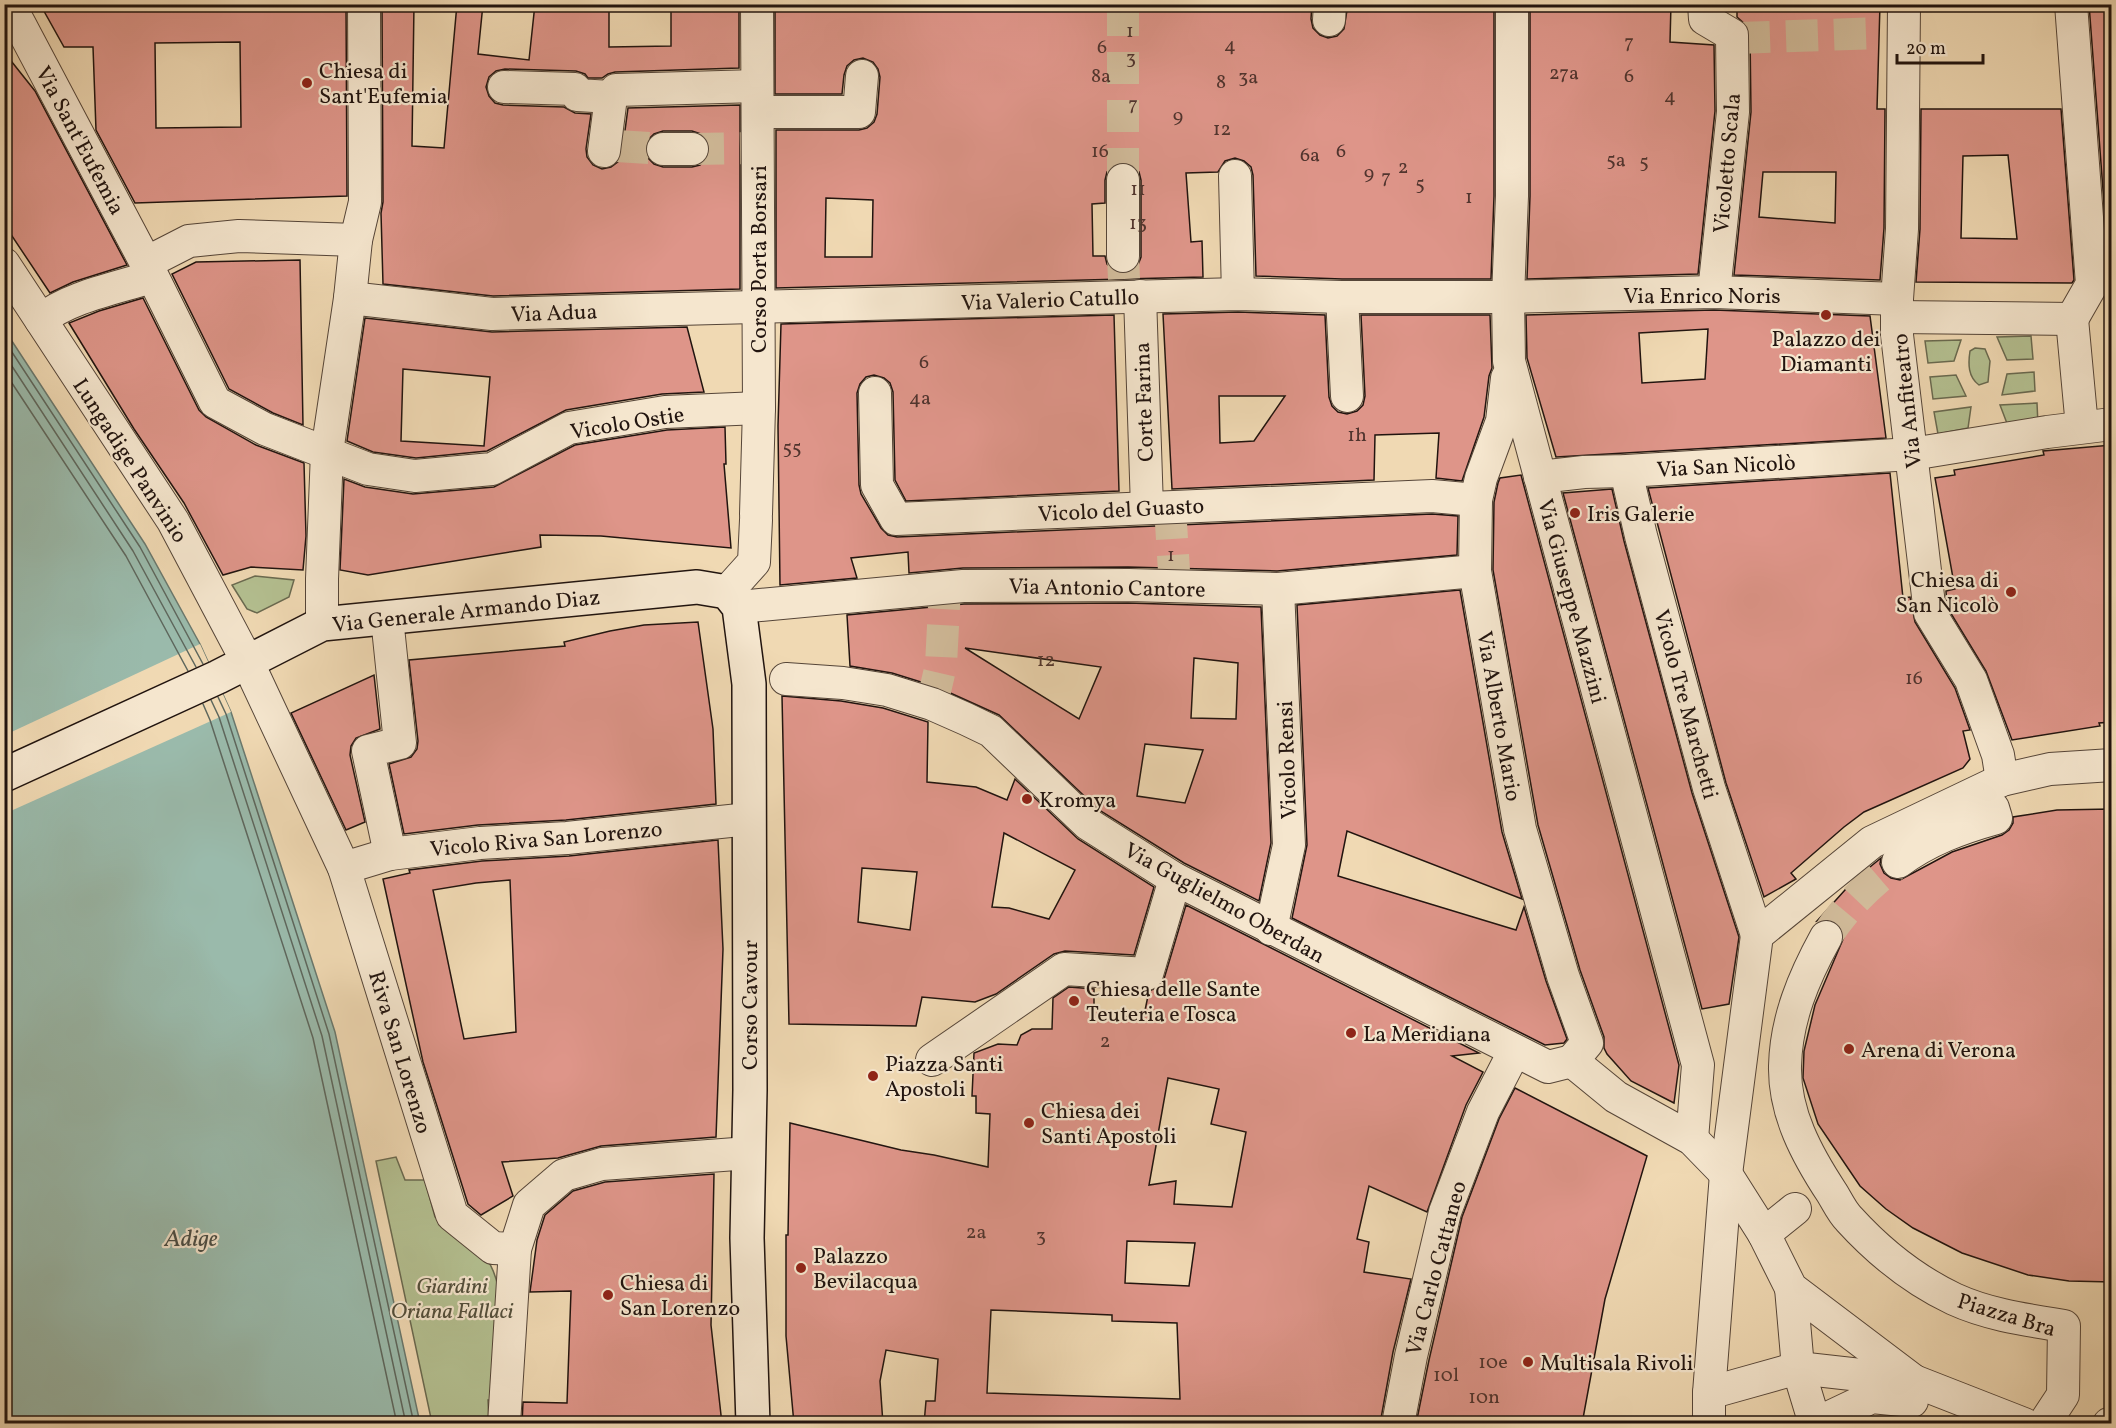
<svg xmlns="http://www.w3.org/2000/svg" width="2116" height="1428" font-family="Vollkorn,serif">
<rect width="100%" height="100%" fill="#f0d9b3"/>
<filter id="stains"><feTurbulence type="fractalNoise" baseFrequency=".00333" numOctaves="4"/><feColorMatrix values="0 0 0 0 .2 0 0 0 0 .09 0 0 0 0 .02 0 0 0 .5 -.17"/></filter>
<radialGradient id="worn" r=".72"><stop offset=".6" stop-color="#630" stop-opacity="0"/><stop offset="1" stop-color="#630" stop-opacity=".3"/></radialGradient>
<g fill="#b4c091" stroke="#6a6a50" stroke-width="1.5">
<path d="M2031 336 2033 359 2007 360 1997 337Z"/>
<path d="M1961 340 1954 361 1928 363 1925 341Z"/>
<path d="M1975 348 1985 349 1990 361 1988 382 1979 385C1968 377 1968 364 1970 351Z"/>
<path d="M2034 372 2035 391 2002 395 2007 374Z"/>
<path d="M1956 375 1966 396 1933 399 1930 377Z"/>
<path d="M2037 403 2038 425 2008 426 2000 405Z"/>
<path d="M1971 407 1968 428 1938 434 1934 412Z"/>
<path d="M255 576 294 580 289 597 257 613 247 609 232 585Z"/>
<path d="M396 1157 405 1180H425L435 1217C452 1230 472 1241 486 1258 511 1291 498 1361 496 1400H488L489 1423H432L376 1161Z"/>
</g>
<path fill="#9abaab" stroke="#6a786d" stroke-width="1.5" d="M4 329 145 544 200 644 231 712 335 1032 420 1423H5Z"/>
<path fill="#f0d9b3" d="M200 644 231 712 4 814 5 735Z"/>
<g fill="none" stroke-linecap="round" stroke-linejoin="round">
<g stroke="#5e675d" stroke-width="1.5">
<path d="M4 340 140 547 203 664"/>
<path d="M4 354 133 551 196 667"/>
<path d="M4 371 126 556 188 671"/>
<path d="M218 697 226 714 329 1034 414 1424"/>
<path d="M211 700 219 717 322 1036 406 1424"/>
<path d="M203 704 210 720 313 1038 397 1424"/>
</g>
</g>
<g fill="#de9589" stroke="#21140f" stroke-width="1.5" fill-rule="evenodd">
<path d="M40 4H346L347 196 135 203 96 130 93 47H64ZM240 42 241 127 156 128 155 43Z"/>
<path d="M382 4H414L412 146 444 148 457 4H483L478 54 529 60 535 4H609V47L671 46V4H739V68L615 72 608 74 602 78H588L585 74 576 71 505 69 496 71 489 77 486 87 489 96 495 103 503 105 564 107 575 113 591 114 586 149 587 157 593 165 602 169 611 167 619 161 622 153 628 108 740 105V289L493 296 383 284 381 213 383 202ZM663 131H692L701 134 707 140 710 148 707 158 700 165 692 167H663L654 164 647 157 645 150 647 141 654 134Z"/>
<path d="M775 4H1312L1311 19 1313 28 1320 35 1328 38 1337 36 1344 29 1348 4H1494V196L1491 279H1342L1256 276 1253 175 1251 167 1244 161 1235 158 1225 161 1218 172 1186 173 1191 242 1202 241 1203 277 776 288V130H859L867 128 874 122 877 114 880 77 878 69 873 62 863 58 854 60 847 66 844 75 842 94H775ZM1122 162 1132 165 1139 172 1141 180V257L1138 265 1132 271 1124 274 1114 271 1107 264 1105 256H1093L1092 204 1105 203V180L1107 172 1114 165ZM826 198 873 200 872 257H825Z"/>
<path d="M1530 4H1671L1670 42 1714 45 1715 111 1698 274 1527 279 1530 196Z"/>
<path d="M1737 4H1880L1877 109H1885L1884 228 1880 280 1734 275 1751 112 1750 35 1747 26 1737 17ZM1763 172H1836L1835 223 1759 217Z"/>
<path d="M2089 4H2112V283H2110Z"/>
<path d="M4 52 35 91 127 265 73 282 50 293 4 224Z"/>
<path d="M1921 109H2061L2074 280 2072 283 1916 282 1920 229ZM2008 155 2017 239 1961 238 1963 156Z"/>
<path d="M300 260 303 425 273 413 229 389 172 274 196 262Z"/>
<path d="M143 298 199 410 206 417 256 445 304 463 306 536 303 570 251 567 223 575 184 503 134 429 69 323 99 311Z"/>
<path d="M1714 310 1870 316 1886 438 1556 457 1527 358 1526 315ZM1708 329 1705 379 1642 383 1639 333Z"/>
<path d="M1238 312 1325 315 1329 397 1332 406 1338 412 1347 414 1357 411 1363 405 1365 396 1361 315H1490L1492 368 1489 376 1484 417 1462 481 1436 478 1439 433 1375 435 1374 480 1172 489 1163 314ZM1219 396H1285L1254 441 1220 443Z"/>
<path d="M1114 315 1119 491 906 501 895 480 893 392 890 383 884 378 874 375 866 377 860 384 857 393 859 485 861 494 881 528 888 535 897 537 1432 514 1458 516 1457 555 1277 571 1128 567 963 568 909 573 908 552 851 558 857 578 780 585 778 426 781 324Z"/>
<path d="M365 318 492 332 687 327 704 392 662 394 566 410 487 451 416 458 373 452 347 441ZM403 369 490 377 484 446 401 441Z"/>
<path d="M725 427 726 464H724L731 548 601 536 540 535 541 547 368 575 340 570 344 479 365 487 413 494 494 487 575 445 667 430Z"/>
<path d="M2112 445V722L2099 723 2100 726 2012 740 1986 671 1947 607 1946 591 1955 589 1935 478 1955 475 1954 470 2044 455 2043 451Z"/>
<path d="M1890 473 1903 598 1910 597 1915 622 1955 688 1970 730 1963 731 1970 759 1963 768 1864 812 1844 827 1791 873 1796 879 1764 897 1726 783 1648 488Z"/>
<path d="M1521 475 1679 1065 1674 1103 1631 1081 1607 1054 1604 1048V1037L1580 970 1538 825 1493 570 1494 502 1498 483 1500 478Z"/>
<path d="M1612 489 1624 541 1692 793 1739 937 1729 1004 1702 1009 1563 493Z"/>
<path d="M1460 590 1502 832 1522 899 1347 831 1338 876 1516 930 1524 907 1546 981 1567 1039 1564 1043 1545 1045 1292 918 1307 845 1297 605Z"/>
<path d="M1128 603 1261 607 1271 843 1259 901 1184 863 1099 810 999 715 937 687 892 673 850 666 847 615 964 604ZM965 648 1101 667 1079 719ZM1194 658 1238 663 1236 719 1191 718ZM1145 744 1203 750 1185 803 1137 796Z"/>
<path d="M698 622 713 729 716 804 566 820 478 825 404 834 389 764 411 757 417 749 418 741 409 660 565 646 564 642 610 631 644 625Z"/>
<path d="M374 675 380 729 356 738 351 746 350 755 365 822 346 830 291 713Z"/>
<path d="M782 696 841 701 883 708 928 722 927 782 976 787 1007 800 1015 779 1078 839 1154 887 1134 955 1065 951 1054 954 996 994 975 1002 922 997 916 1026 789 1024ZM1004 833 1075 870 1049 919 1009 908 992 907ZM862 868 917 872 910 930 858 922Z"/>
<path d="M2112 809V1282L2069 1281 2028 1275 1962 1253 1913 1228 1886 1209 1860 1186 1818 1124 1803 1078 1804 1051 1815 1005 1844 937 1842 928 1835 921 1826 919 1817 921 1854 880 1881 858 1880 864 1884 873 1891 878 1900 880 1952 852 2002 835 2009 830 2013 823V817L2057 810Z"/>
<path d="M718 840 723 949 716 1137 601 1146 558 1158 502 1162 513 1196 481 1215 468 1204 423 1062 383 879 410 873 409 870 482 861 569 856ZM510 880 516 1032 464 1039 433 890 476 883Z"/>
<path d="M1186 905 1479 1053 1452 1056 1483 1072 1466 1105 1427 1212 1369 1186 1357 1239 1369 1242 1364 1272 1411 1279 1393 1352 1380 1424H924L926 1401H935L938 1359 886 1350 880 1381 883 1424H794L786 1336V1235H788L790 1123 901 1150 934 1155 988 1167 990 1114 976 1113V1096H972L974 1053 998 1044 1017 1045 1021 1035 1032 1029H1052L1053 998 1069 987 1094 989V1010L1143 1020 1149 991 1160 986 1164 979ZM1168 1078 1219 1089 1211 1124 1246 1132 1232 1207 1174 1204 1176 1181 1149 1185ZM1127 1241 1195 1243 1189 1286 1125 1283ZM991 1310 1112 1315V1321L1177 1323 1180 1399 987 1393Z"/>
<path d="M1515 1088 1647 1156 1605 1299 1582 1424H1416L1429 1360 1462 1217 1499 1119Z"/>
<path d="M714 1174 711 1325 722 1424H522L523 1402 567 1403 571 1291 530 1292 537 1240 545 1215 573 1191 605 1182Z"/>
</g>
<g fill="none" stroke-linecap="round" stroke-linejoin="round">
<g stroke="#d1bb9a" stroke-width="32" stroke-dasharray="32 16" stroke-linecap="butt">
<path d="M1738 38 1880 33"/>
<path d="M617 146 663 149"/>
<path d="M692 149 758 148"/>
<path d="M1123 180V4"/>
<path d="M1123 256 1124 279"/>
<path d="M1170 507 1175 587"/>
<path d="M932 704 941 665 945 587"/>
<path d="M1826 937C1845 907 1870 883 1898 862"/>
</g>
<defs>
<g id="street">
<path d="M9 4 146 263 215 402 265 429 368 469 415 476 492 469 569 428 665 412 759 408"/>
<path d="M1512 4V196L1508 297 1509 361 1698 1065 1692 1139"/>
<path d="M1704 4 1705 19 1732 35V38L1733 112 1714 292"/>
<path d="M1904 4 1902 229 1897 299V335L1930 613 1971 680 1998 755 2002 780"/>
<path d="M2071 4 2092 284 2072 319"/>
<path d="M1329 20 1330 4"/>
<path d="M504 87 575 89 577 95 611 97"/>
<path d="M758 112H859L862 76"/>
<path d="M663 149H692"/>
<path d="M604 151 611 97 616 90 757 86"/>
<path d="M1235 176 1238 294"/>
<path d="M1123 256V180"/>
<path d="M146 263 189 241 239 236 356 240"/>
<path d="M4 264 173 521 247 661 344 868 452 1215 493 1248 515 1249 504 1424"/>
<path d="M1140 296 1147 508"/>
<path d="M1342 297 1347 396"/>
<path d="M350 298 492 314 1238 294 1342 297H1508L1714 292 1897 299"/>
<path d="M1897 317 2072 319"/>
<path d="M2072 319 2082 427"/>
<path d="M41 320C68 297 117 288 151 277"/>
<path d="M1507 378 1502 421 1481 478 1476 500 1475 571 1520 829 1563 976 1587 1043 1572 1061"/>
<path d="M875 393 877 485 896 519 1432 496 1476 500"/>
<path d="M1626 471 1641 536 1709 788 1757 935"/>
<path d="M1540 477 1584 472 1626 471 1912 454 2047 432 2112 424"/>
<path d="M756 514 759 408 757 4"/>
<path d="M727 592 754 562 756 520"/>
<path d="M739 607 963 586 1128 585 1278 589 1475 571"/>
<path d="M387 618 400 743 368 751 390 854"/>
<path d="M322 624V579L327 452 350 298 356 240 365 202 364 4"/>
<path d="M786 679 843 683 887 690 932 704 966 719 991 731 1088 824 1175 879 1548 1067 1572 1061"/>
<path d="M1898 862C1928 840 1960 828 1996 818L1993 808"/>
<path d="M344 868 390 854 480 843 567 838 749 819"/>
<path d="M1271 929 1289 845 1278 589"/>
<path d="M1826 937C1804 977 1786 1019 1785 1066 1784 1113 1807 1155 1832 1193 1837 1201 1842 1212 1849 1219 1879 1252 1914 1280 1954 1299 1989 1315 2027 1320 2064 1326L2063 1395 2044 1424"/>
<path d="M932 1060 1064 969 1147 974 1175 879"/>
<path d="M1572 1061 1616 1097 1692 1139 1726 1174 1764 1234 1791 1288 1914 1381"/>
<path d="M1764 1234 1795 1209"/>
<path d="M515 1249 529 1205 564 1175 602 1164 749 1153"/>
<path d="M1791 1288 1798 1368 1815 1424"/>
<path d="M1709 1393 1798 1368 1914 1381 2024 1424"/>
<path d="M1398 1424 1411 1356 1445 1212 1483 1112 1514 1052"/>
<path d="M1709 1424V1393L1726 1174 1757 935 1872 842 2002 780 2050 769 2112 765"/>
<path d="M1815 1424 1872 1397 1912 1401"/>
<path d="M2109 1424 2112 1423"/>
</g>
<path id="secondary" d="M4 775 218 677 322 624 697 587 727 592 739 607 749 684 750 1090 747 1238 753 1424"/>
</defs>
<use href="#street" stroke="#554538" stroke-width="34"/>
<use href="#secondary" stroke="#21140f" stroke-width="36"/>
<use href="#street" stroke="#f5e6ce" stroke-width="32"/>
<use href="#secondary" stroke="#f5e6ce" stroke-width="33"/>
</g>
<g fill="#8f2418" stroke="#f5e6ce" stroke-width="2">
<circle cx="307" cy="83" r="6"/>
<circle cx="1826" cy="315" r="6"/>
<circle cx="1575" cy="513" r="6"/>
<circle cx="2011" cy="592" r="6"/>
<circle cx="1027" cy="799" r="6"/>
<circle cx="1074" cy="1001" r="6"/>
<circle cx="1351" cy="1033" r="6"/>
<circle cx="1849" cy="1049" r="6"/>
<circle cx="873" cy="1076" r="6"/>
<circle cx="1029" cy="1123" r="6"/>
<circle cx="801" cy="1268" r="6"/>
<circle cx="608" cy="1295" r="6"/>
<circle cx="1528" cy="1362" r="6"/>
</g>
<g text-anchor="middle" stroke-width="4.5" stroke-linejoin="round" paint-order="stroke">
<g font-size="20" fill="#50342e">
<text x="1130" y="37">1</text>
<text x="1629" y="48">7</text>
<text x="1230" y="51">4</text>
<text x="1102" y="53">6</text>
<text x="1131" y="64">3</text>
<text x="1564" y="79">27a</text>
<text x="1101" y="82">8a</text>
<text x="1629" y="82">6</text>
<text x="1248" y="83">3a</text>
<text x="1221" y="88">8</text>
<text x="1670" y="102">4</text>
<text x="1133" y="110">7</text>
<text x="1178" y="122">9</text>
<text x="1222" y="135">12</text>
<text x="1100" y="157">16</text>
<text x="1341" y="157">6</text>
<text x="1310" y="161">6a</text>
<text x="1616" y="166">5a</text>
<text x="1644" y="168">5</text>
<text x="1403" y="173">2</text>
<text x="1369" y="179">9</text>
<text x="1386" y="183">7</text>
<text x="1420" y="190">5</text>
<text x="1138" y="195">11</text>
<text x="1469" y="203">1</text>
<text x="1138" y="229">13</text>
<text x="924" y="368">6</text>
<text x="920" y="404">4a</text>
<text x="1357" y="441">1h</text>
<text x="792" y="454">55</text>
<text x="1171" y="561">1</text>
<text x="1046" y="666">12</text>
<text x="1914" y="684">16</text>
<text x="1105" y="1047">2</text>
<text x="976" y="1238">2a</text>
<text x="1041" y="1242">3</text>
<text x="1493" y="1368">10e</text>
<text x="1446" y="1381">10l</text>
<text x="1484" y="1403">10n</text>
</g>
<g font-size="22" fill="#21140f" stroke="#f5e6ce" text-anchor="start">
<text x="319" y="78">Chiesa di<tspan x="319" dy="25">Sant'Eufemia</tspan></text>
<text x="1826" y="346" text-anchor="middle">Palazzo dei<tspan x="1826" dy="25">Diamanti</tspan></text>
<text x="1587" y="521">Iris Galerie</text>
<text x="1999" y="587" text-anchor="end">Chiesa di<tspan x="1999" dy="25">San Nicolò</tspan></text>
<text x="1039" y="807">Kromya</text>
<text x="1086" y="996">Chiesa delle Sante<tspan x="1086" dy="25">Teuteria e Tosca</tspan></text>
<text x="1363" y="1041">La Meridiana</text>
<text x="1861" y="1057">Arena di Verona</text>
<text x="885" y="1071">Piazza Santi<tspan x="885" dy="25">Apostoli</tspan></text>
<text x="1041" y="1118">Chiesa dei<tspan x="1041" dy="25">Santi Apostoli</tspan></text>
<text x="813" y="1263">Palazzo<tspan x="813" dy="25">Bevilacqua</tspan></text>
<text x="620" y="1290">Chiesa di<tspan x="620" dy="25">San Lorenzo</tspan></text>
<text x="1540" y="1370">Multisala Rivoli</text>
</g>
<g font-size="22" fill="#21140f" stroke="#f5e6ce">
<text transform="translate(81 140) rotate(62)" y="8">Via Sant'Eufemia</text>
<text transform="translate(1726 163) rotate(-85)" y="8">Vicoletto Scala</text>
<text transform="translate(758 259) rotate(-90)" y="8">Corso Porta Borsari</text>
<text x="1702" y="303">Via Enrico Noris</text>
<text transform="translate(1050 299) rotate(-2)" y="8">Via Valerio Catullo</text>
<text transform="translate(554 312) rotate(-2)" y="8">Via Adua</text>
<text transform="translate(1906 401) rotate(-96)" y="8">Via Anfiteatro</text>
<text transform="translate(1143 402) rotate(-92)" y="8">Corte Farina</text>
<text transform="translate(627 422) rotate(-9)" y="8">Vicolo Ostie</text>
<text transform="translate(131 460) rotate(57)" y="8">Lungadige Panvinio</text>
<text transform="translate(1726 465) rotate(-3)" y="8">Via San Nicolò</text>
<text transform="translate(1121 509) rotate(-3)" y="8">Vicolo del Guasto</text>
<text transform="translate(1107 587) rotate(1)" y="8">Via Antonio Cantore</text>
<text transform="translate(1573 601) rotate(75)" y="8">Via Giuseppe Mazzini</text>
<text transform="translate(466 610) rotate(-6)" y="8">Via Generale Armando Diaz</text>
<text transform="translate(1687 704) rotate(75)" y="8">Vicolo Tre Marchetti</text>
<text transform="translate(1500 716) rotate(80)" y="8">Via Alberto Mario</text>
<text transform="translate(1286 760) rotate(-92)" y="8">Vicolo Rensi</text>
<text transform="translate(546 838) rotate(-5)" y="8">Vicolo Riva San Lorenzo</text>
<text transform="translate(1225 902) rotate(29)" y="8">Via Guglielmo Oberdan</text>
<text transform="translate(749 1005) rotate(-90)" y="8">Corso Cavour</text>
<text transform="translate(401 1052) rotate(73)" y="8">Riva San Lorenzo</text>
<text transform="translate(1435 1268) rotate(-75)" y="8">Via Carlo Cattaneo</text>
<text transform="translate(2007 1314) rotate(17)" y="8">Piazza Bra</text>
</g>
<g font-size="22" font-style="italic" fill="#54503c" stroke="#f5e6ce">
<text x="452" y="1293">Giardini<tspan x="452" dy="25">Oriana Fallaci</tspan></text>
</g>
<g font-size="24" font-style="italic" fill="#4b4e46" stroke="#f5e6ce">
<text x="191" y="1246">Adige</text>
</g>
</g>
<rect width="2116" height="1428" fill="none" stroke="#f0d9b3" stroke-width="24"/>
<rect x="6" y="6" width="2104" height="1416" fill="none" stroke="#21140f" stroke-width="3"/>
<rect x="12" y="12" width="2092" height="1404" fill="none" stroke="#21140f" stroke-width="1.5"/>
<path d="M1897 54v9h86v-9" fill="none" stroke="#21140f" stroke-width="3"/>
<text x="1906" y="54" font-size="18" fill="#21140f" stroke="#f5e6ce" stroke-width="4.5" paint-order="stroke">20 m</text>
<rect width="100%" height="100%" filter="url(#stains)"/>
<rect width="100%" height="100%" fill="url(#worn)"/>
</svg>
